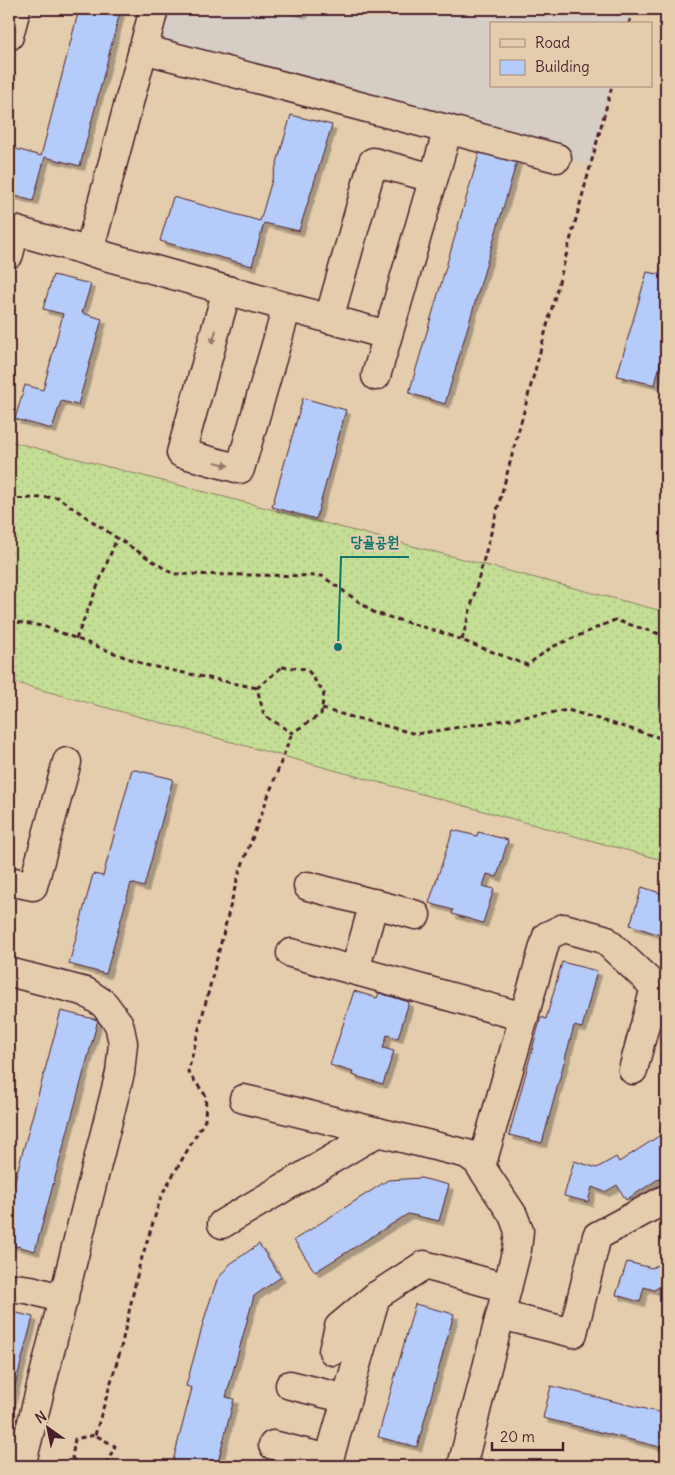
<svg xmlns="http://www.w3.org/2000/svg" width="675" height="1475" font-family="Delius,'Poor Story',sans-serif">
<defs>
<pattern id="grass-dots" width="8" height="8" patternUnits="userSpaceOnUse" patternTransform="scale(1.25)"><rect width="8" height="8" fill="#c4de95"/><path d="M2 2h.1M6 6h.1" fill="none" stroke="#aabe81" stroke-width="1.8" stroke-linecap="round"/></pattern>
<filter id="shadow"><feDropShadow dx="4.5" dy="4.5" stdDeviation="0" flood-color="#0004"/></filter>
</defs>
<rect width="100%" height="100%" fill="#e4cdad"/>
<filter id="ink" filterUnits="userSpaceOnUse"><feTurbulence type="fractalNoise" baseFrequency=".02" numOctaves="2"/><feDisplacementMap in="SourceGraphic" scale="10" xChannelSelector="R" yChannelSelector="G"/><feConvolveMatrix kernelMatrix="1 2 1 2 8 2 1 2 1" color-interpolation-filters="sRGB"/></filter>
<g filter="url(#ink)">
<path fill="#d6cdc4" d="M156 9H633L629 24H491V86H612L590 165 143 49Z"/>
<path fill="url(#grass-dots)" stroke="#877e60" d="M9 441 666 612V861L9 681Z"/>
<g fill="#b5ccfa" stroke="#4a1f2b" filter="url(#shadow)">
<path d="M79 9H107L120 12 80 166 45 157 33 201 9 194V147L41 156Z"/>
<path d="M286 9H304L303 14Z"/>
<path d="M291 115 332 125 299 231 264 223 252 266 160 241 173 197 260 221Z"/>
<path d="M480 151 517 161 445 404 409 393Z"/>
<path d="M666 262V339L655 385 617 376 647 272 658 274Z"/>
<path d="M53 275 91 284 82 313 102 319 78 405 61 401 52 429 15 419 25 385 43 390 63 314 43 309Z"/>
<path d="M303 398 346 410 316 519 272 507Z"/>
<path d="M132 769 173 779 144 887 131 883 106 974 69 964 93 874 103 876Z"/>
<path d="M453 830 477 836 478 832 508 840 497 877 487 874 483 886 494 889 483 923 452 914 453 910 429 903Z"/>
<path d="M642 887 666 895V937L630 925Z"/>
<path d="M562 962 597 971 582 1028 574 1026 542 1143 509 1135 541 1017 546 1019Z"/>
<path d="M354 991 377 998 379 993 409 1002 398 1038 387 1035 383 1048 394 1051 383 1084 352 1075 353 1072 330 1065Z"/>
<path d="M61 1011 98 1020 35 1251 9 1244V1202Z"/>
<path d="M666 1110V1155L663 1157 666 1162V1174L626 1200 617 1185 605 1192 592 1187 588 1202 564 1196 574 1161 597 1168 616 1157 619 1162 659 1136Z"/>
<path d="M421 1178 449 1185 439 1221 408 1214 315 1272 294 1240 388 1180Z"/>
<path d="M259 1244 281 1277 254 1296 226 1397 234 1399 217 1466H194L173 1461 192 1388 186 1386 206 1313 217 1280 230 1264Z"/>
<path d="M666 1260V1283L654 1290 644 1287 640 1302 616 1295 627 1262 652 1268Z"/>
<path d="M415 1304 454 1314 417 1447 378 1437Z"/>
<path d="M9 1311 33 1317 9 1408Z"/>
<path d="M551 1386 666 1414V1422L660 1447 543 1418Z"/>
</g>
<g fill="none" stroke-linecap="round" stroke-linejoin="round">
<defs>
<g id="minor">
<path d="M9 36 16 9"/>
<path d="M143 49 557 158"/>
<path d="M9 229 387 335"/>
<path d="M89 252 154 9"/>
<path d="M9 254 15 230"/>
<path d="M227 290 181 453 240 469 287 307"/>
<path d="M329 319 373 162 433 178"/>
<path d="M376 376 448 129"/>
<path d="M9 881 33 886 67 762"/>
<path d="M308 886 416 915"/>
<path d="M291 953 524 1017"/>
<path d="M355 970 374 903"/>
<path d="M9 972 86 992 104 1004 119 1024 123 1043 120 1073 21 1466"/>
<path d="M633 1070 655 987"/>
<path d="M244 1099 467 1154 477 1161 513 1215 519 1231 517 1249 462 1466"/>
<path d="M481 1167 547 936 564 928 604 939 655 987 666 990"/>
<path d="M222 1224 378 1132"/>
<path d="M9 1287 31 1290 64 1299"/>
<path d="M501 1315 573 1333 597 1236 666 1199"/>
<path d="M333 1351 339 1327 376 1296"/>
<path d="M290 1385 347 1399"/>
<path d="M273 1445 329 1459 376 1296 424 1265 507 1288"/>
</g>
</defs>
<use href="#minor" stroke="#4a1f2b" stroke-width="31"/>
<g stroke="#4a1f2b" stroke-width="3" stroke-dasharray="5 4" stroke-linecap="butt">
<path d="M629 24 633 9"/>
<path d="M9 499 57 497 117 538 173 574 322 576 375 613 440 632 527 665 552 647 615 620 666 636"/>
<path d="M9 621 43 626 146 665 257 688"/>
<path d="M76 639 117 538"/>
<path d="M462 640 612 86"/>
<path d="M282 667 307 669 324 693 321 714 292 733 264 715 257 688Z"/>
<path d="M322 709 416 734 568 710 664 739 666 742"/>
<path d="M95 1435 120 1352 139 1267 162 1194 205 1120 206 1096 188 1072 238 876 292 733"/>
<path d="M81 1466 72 1458 75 1439 95 1435 115 1446 105 1466H102"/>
</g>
<use href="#minor" stroke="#e4cdad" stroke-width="28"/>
</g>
<defs><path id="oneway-solid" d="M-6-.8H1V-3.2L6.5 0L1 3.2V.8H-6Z" transform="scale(1.25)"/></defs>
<g fill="#97766c">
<use href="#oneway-solid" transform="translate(214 337) rotate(106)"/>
<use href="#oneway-solid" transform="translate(222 464) rotate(15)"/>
</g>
</g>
<path fill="none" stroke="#0f766e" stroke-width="2" d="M338 647L341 557H409"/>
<circle fill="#0f766e" stroke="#e4cdad" stroke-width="2" cx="338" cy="647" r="5"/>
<g font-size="15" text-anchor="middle" font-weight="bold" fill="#0f766e" stroke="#e4cdad" stroke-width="4.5" stroke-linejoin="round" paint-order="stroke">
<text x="375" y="547">당골공원</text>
</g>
<rect width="675" height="1475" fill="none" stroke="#e4cdad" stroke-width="30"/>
<rect x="15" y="15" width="645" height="1445" fill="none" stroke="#4a1f2b" stroke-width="2" filter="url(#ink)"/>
<rect x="490" y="22" width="162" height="65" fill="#e4cdad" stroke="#a68779"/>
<rect x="500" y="39" width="25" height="8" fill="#e4cdad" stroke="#a68779"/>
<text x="535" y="48" font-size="15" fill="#4a1f2b">Road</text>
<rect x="500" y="60" width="25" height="15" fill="#b5ccfa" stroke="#a68779"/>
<text x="535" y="72" font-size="15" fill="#4a1f2b">Building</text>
<g transform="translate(48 1428) rotate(327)" stroke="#e4cdad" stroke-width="4" paint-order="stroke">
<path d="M0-4L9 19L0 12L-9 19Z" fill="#4a1f2b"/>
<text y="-8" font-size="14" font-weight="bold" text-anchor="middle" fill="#4a1f2b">N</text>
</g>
<path d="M492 1442v8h71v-8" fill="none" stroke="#4a1f2b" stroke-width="2.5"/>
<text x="500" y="1442" font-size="15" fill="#4a1f2b" stroke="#e4cdad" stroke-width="4" paint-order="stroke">20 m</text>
</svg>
